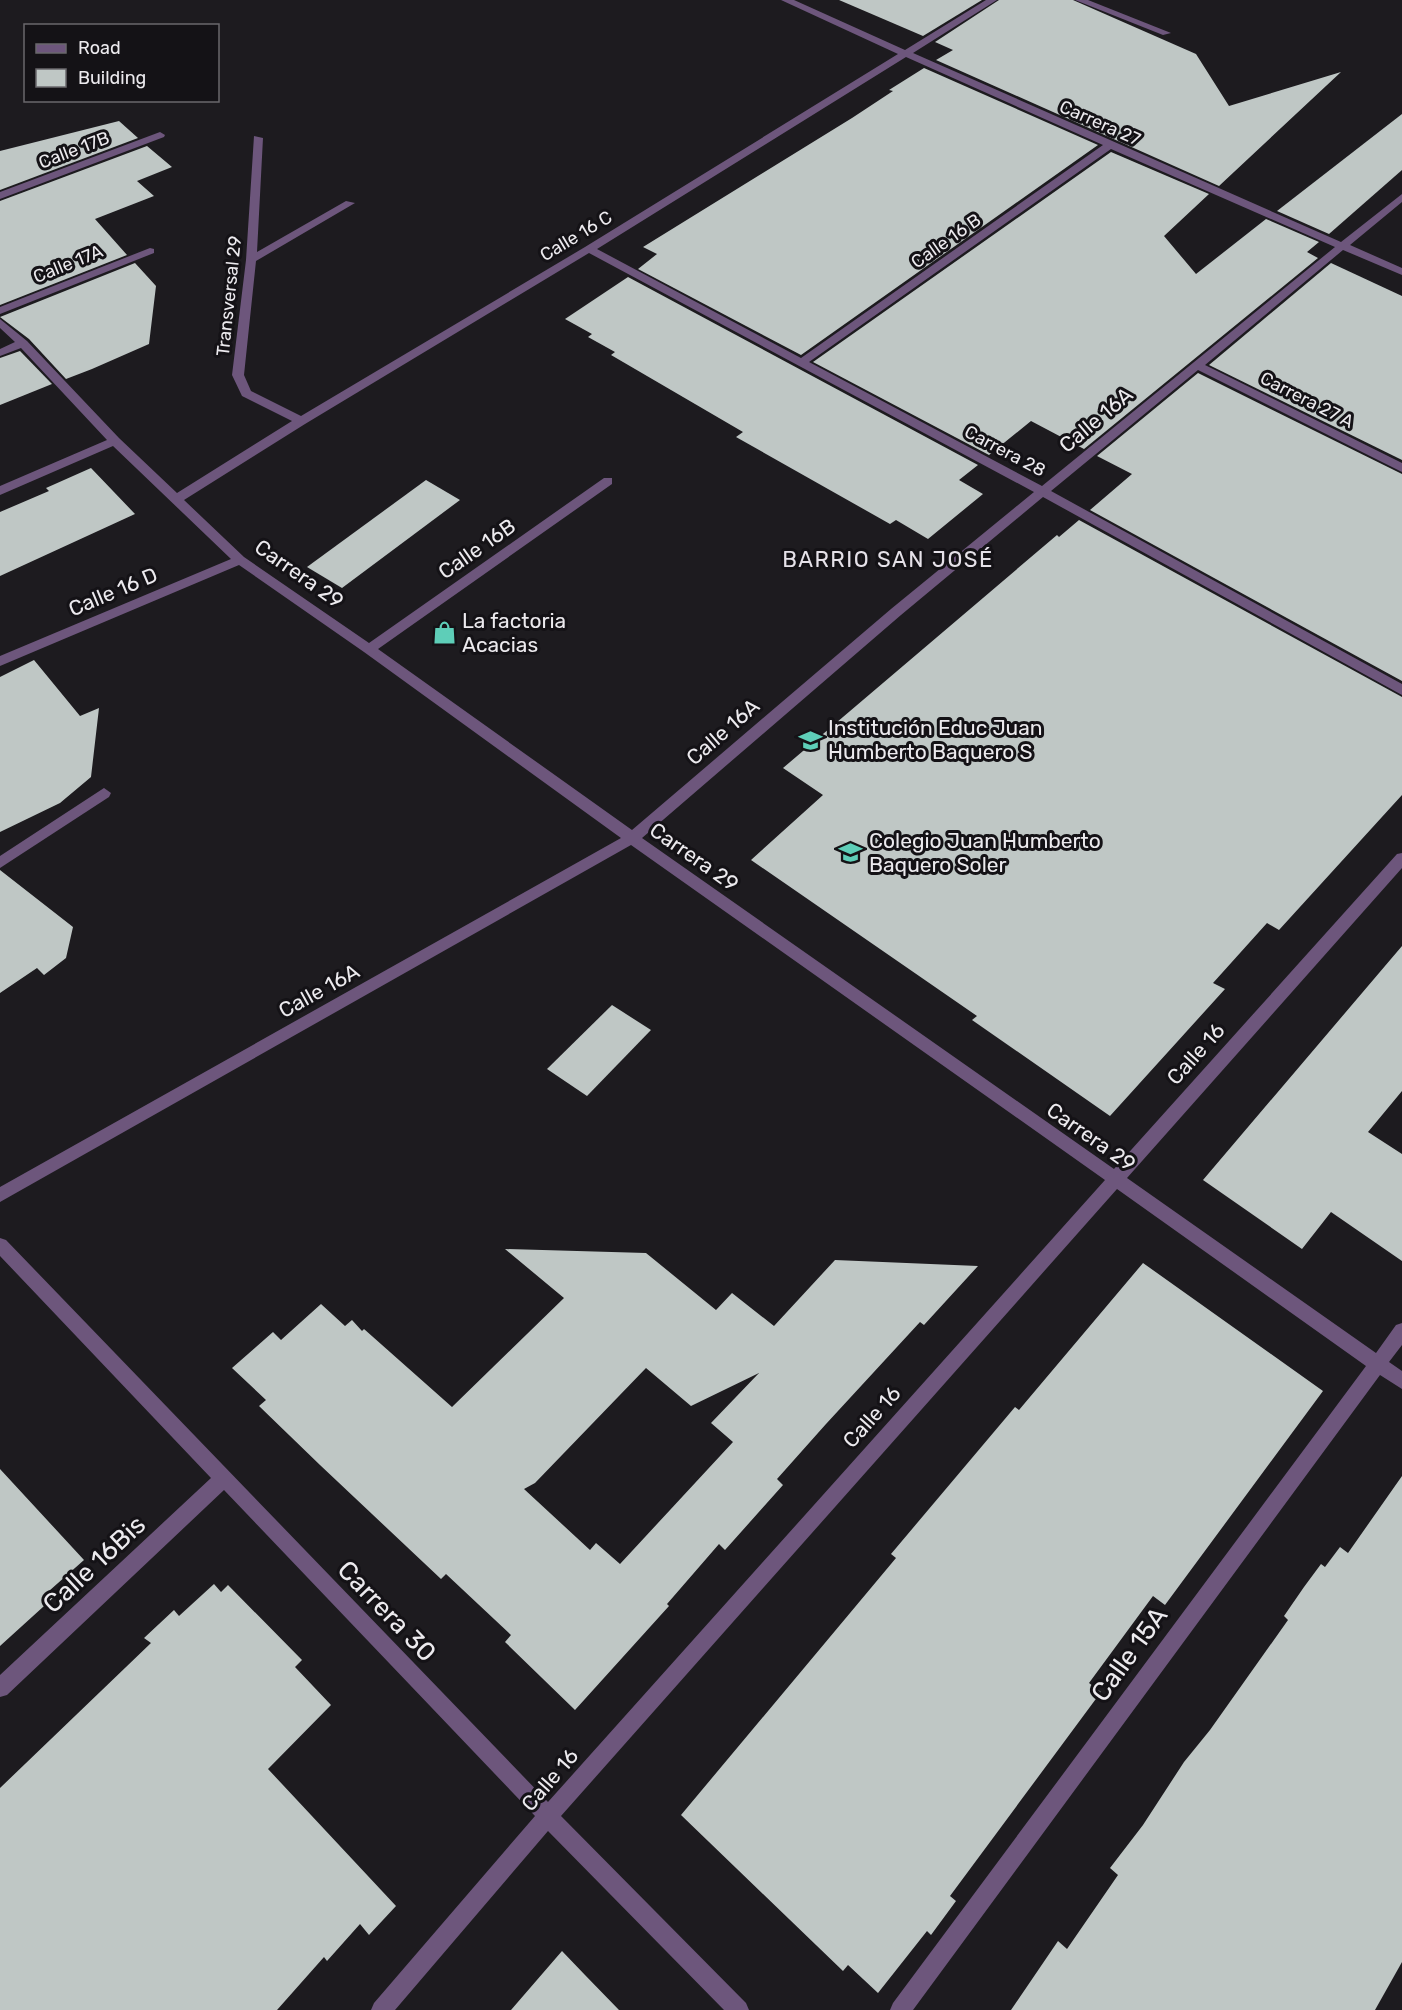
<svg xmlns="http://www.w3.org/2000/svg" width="1402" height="2010" font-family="Rubik,sans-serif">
<rect width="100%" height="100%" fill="#1d1b1f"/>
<g fill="#bfc7c5" fill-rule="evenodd">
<path d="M839 0H982L923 36Z"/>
<path d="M999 0H1073L1196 54 1229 106 1341 72 1219 186 936 60 953 50 935 42Z"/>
<path d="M924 68 1098 145 801 355 638 269 657 254 643 247 852 118 893 91 889 90Z"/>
<path d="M1402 114V170L1329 234 1277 211Z"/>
<path d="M119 121 138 138 0 190V151Z"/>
<path d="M147 146 172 167 137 181 154 196 95 219 127 255 0 305V201Z"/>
<path d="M1111 152 1209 194 1164 236 1196 274 1266 219 1319 242 1307 252 1318 258 1084 449 1031 421 989 455 813 362Z"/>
<path d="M135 263 156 286 149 344 92 369 66 379 29 339 0 317Z"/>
<path d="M1331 263 1402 296V460L1209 365Z"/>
<path d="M628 277 978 465 959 480 983 494 928 539 896 520 890 524 736 437 743 432 611 355 615 352 588 337 592 334 565 319Z"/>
<path d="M20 351 52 384 0 405V358Z"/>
<path d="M1198 373 1402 474V681L1090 510 1132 474 1097 456Z"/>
<path d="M91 468 135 514 0 576V512L49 491 46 488Z"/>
<path d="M426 480 460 500 342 588 307 567Z"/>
<path d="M1079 520 1402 697V795L1279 930 1267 923 1213 983 1225 989 1110 1116 972 1020 977 1016 751 860 823 795 783 768 1057 535 1059 537Z"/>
<path d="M34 660 80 716 99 708 91 777 60 803 0 832V677Z"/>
<path d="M0 870 73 927 66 958 44 975 37 968 0 993Z"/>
<path d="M1402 946V1091L1368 1132 1402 1154V1261L1331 1212 1302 1249 1203 1180Z"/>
<path d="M612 1005 651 1030 587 1096 547 1069Z"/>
<path d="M505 1249 646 1253 716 1310 732 1293 774 1326 835 1260 978 1266 924 1325 920 1322 826 1424 777 1479 783 1485 725 1550 719 1544 667 1604 669 1606 575 1710 505 1642 511 1635 446 1574 441 1579 320 1465 259 1406 266 1400 232 1368 273 1332 281 1340 321 1304 345 1326 352 1320 362 1331 364 1329 452 1407 564 1298ZM646 1368 691 1406 759 1373 711 1423 733 1442 620 1564 596 1543 590 1550 524 1489 535 1483Z"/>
<path d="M1143 1263 1323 1391 1165 1605 1153 1596 1089 1683 1101 1692 950 1896 956 1901 931 1935 927 1931 878 1993 848 1965 843 1971 681 1815 896 1558 891 1554 934 1503 1015 1407 1019 1410Z"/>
<path d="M0 1469 84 1560 49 1591 54 1597 0 1646Z"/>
<path d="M1402 1476V1962L1375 2010H1011L1058 1941 1067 1949 1118 1875 1110 1868 1143 1825 1184 1762 1210 1730 1288 1620 1284 1616 1304 1587 1321 1564 1325 1567 1340 1547 1348 1553Z"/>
<path d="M214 1584 221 1592 228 1585 302 1660 295 1667 331 1705 268 1769 396 1906 369 1935 360 1924 327 1961 324 1957 277 2010H0V1788L151 1643 144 1638 174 1610 179 1616Z"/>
<path d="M562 1951 585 1975 619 2010H511Z"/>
</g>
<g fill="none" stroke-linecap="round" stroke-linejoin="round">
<g fill="#6d567c" fill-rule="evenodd">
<path d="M781 0H794L905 50 986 0H997L913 53 1341 242 1402 194V202L1350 245 1402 268V275L1343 250 1205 365 1402 463V472L1198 370 1051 491 1402 684V695L1043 497 901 615 642 838 1114 1169 1397 854 1402 853V868L1127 1178 1376 1353 1396 1325 1402 1323V1345L1389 1362 1402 1371V1389L1380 1375 913 2010H890L893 2003 1366 1366 1117 1189 561 1816 746 2003 749 2010H724L548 1831 395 2010H371L374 2003 535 1816 224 1490 7 1695 0 1697V1675L211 1478 0 1256V1238L6 1240 548 1802 1105 1180 631 845 0 1202V1187L621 838 364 652 239 565 0 666V656L231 559 113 446 0 495V486L107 440 21 348 0 356V349L15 342 0 328V319L27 341 119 438 177 493 292 421 242 396 232 375 246 260 254 136 263 138 257 252 346 201 355 203 256 261 244 375 251 391 301 416 585 247 898 54ZM906 57 1103 145 801 358 597 249ZM1111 149 1335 247 1042 486 809 362ZM589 253 1034 492 891 609 632 830 378 649 612 484V478H604L369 643 244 557 184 500 305 424Z"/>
<path d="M1075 0H1088L1171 33 1163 35Z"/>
<path d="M160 132 165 135 164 137 0 199V192Z"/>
<path d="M150 248 154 249V253L0 314V307Z"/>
<path d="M104 788 111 793 109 797 0 868V856Z"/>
</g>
</g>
<defs>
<symbol id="shop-bare" viewBox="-9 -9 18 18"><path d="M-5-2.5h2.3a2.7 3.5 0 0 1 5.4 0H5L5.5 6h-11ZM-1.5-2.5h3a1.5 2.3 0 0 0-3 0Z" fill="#5eceb8" stroke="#141216" stroke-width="2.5" paint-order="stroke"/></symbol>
<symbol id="school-bare" viewBox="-9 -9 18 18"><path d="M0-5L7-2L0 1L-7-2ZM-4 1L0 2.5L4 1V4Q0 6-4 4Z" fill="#5eceb8" stroke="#141216" stroke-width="2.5" paint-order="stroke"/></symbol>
<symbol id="university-bare" viewBox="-9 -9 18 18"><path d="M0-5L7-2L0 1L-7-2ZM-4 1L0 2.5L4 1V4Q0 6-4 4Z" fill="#5eceb8" stroke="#141216" stroke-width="2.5" paint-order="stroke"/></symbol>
</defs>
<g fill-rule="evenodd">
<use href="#shop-bare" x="428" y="616" width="33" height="33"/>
<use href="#school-bare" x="794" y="724" width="33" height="33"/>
<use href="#university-bare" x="834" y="836" width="33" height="33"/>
</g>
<g text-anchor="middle" stroke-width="6" stroke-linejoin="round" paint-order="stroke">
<g font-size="18" fill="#eceaee" stroke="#141216">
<text transform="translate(1100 123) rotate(24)" y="6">Carrera 27</text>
<text transform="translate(74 150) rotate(-21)" y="6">Calle 17B</text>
<text transform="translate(576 236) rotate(-31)" y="6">Calle 16 C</text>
<text transform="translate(946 241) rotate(-35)" y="6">Calle 16 B</text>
<text transform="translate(68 264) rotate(-22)" y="6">Calle 17A</text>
<text transform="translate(229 296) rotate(-84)" y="6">Transversal 29</text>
<text transform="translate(1307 400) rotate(27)" y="6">Carrera 27 A</text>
<text transform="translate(1005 451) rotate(28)" y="6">Carrera 28</text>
</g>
<g font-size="21" fill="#eceaee" stroke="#141216">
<text transform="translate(1096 420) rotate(-40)" y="7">Calle 16A</text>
<text transform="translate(477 549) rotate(-35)" y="7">Calle 16B</text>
<text transform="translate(299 574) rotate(35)" y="7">Carrera 29</text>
<text transform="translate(113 592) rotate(-23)" y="7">Calle 16 D</text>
<text transform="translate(723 732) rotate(-41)" y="7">Calle 16A</text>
<text transform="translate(694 857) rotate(35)" y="7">Carrera 29</text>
<text transform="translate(319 991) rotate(-29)" y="7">Calle 16A</text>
<text transform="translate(1196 1054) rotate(-48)" y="7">Calle 16</text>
<text transform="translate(1091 1137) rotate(35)" y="7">Carrera 29</text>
<text transform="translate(872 1417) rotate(-48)" y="7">Calle 16</text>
<text transform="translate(550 1780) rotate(-49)" y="7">Calle 16</text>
</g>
<g font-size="21" fill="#eceaee" stroke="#141216" text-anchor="start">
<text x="462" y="628">La factoria<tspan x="462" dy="24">Acacias</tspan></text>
<text x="828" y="735">Institución Educ Juan<tspan x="828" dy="24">Humberto Baquero S</tspan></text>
<text x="869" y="848">Colegio Juan Humberto<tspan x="869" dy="24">Baquero Soler</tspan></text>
</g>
<g font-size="22" letter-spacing="1.5" fill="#e5e1e8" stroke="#141216">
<text x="888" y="567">BARRIO SAN JOSÉ</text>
</g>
<g font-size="26" fill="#eceaee" stroke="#141216">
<text transform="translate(94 1564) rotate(-43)" y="9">Calle 16Bis</text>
<text transform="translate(387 1611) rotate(46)" y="9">Carrera 30</text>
<text transform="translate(1129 1654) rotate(-54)" y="9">Calle 15A</text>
</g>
</g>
<rect x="24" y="24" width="195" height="78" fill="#141216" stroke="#6a686c" stroke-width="1.5"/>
<rect x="36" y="44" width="30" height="9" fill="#6d567c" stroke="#6a686c" stroke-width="1.5"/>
<text x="78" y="54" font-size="18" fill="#eceaee">Road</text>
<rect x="36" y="69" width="30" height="18" fill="#bfc7c5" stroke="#6a686c" stroke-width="1.5"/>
<text x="78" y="84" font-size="18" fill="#eceaee">Building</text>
</svg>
